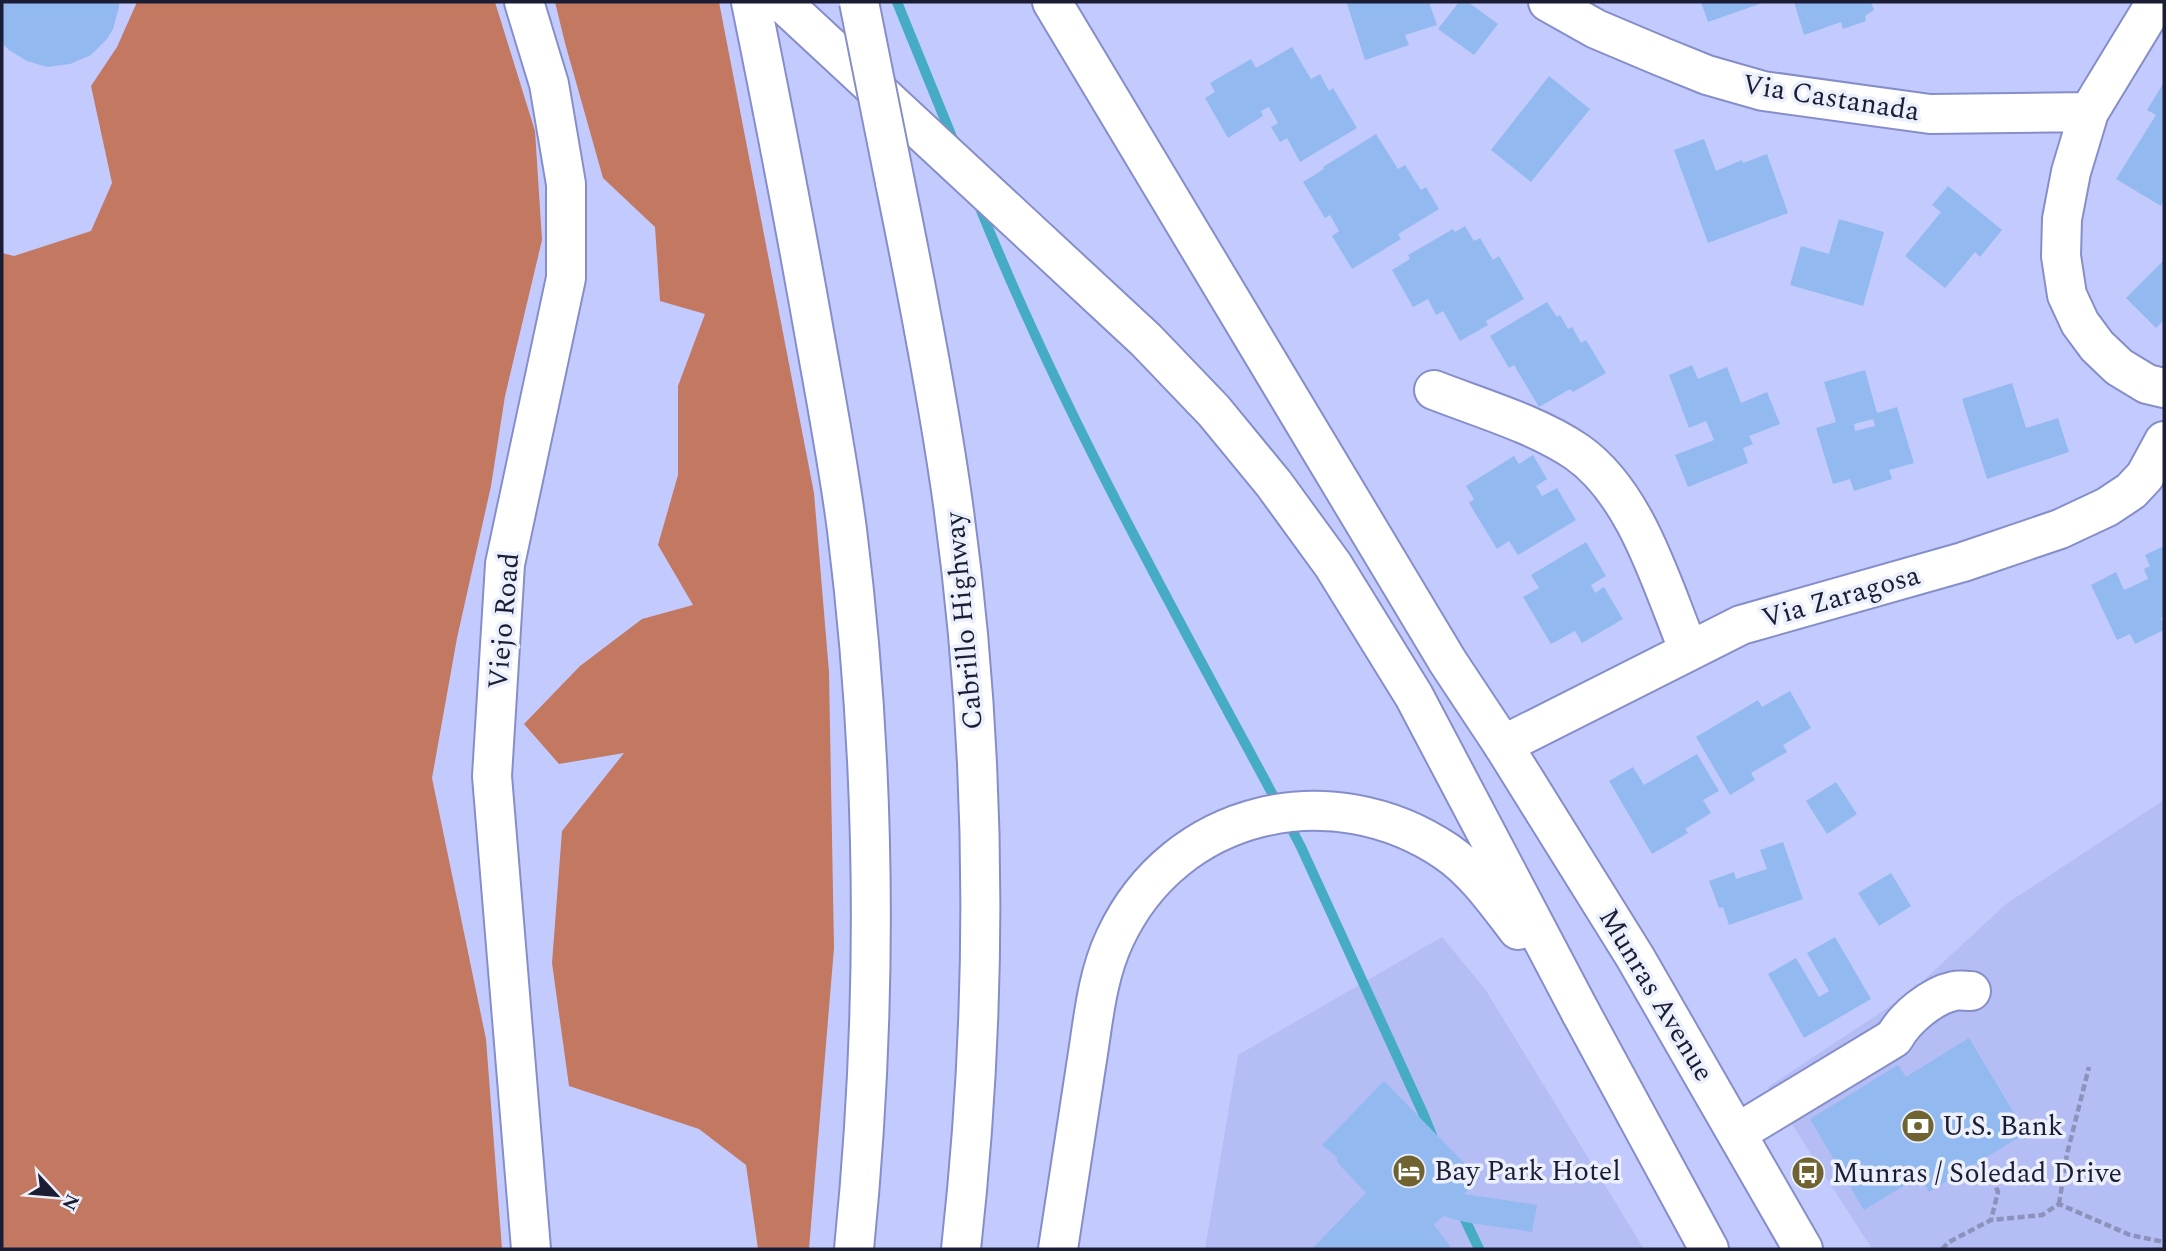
<svg xmlns="http://www.w3.org/2000/svg" width="2166" height="1251" font-family="Spectral,serif">
<style>
.built{fill:#b4bdf4}
.forest{fill:#c27861}
.lines{fill:none;stroke-linecap:round;stroke-linejoin:round}
.stream{stroke:#46abc5;stroke-width:10}
.building{fill:#93b9f1;fill-rule:evenodd}
.minor-casing{stroke:#868eca;stroke-width:42}
.major-casing{stroke:#868eca;stroke-width:42}
.highway-casing{stroke:#868eca;stroke-width:42}
.path{stroke:#8c92bc;stroke-width:4.5;stroke-dasharray:7 3.5;stroke-linecap:butt}
.minor{stroke:#fff;stroke-width:38}
.major{stroke:#fff;stroke-width:38}
.highway{stroke:#fff;stroke-width:38}
.highway-bridge-casing{stroke:#868eca;stroke-width:42;stroke-linecap:butt}
.highway-bridge{stroke:#fff;stroke-width:38}
.labels{text-anchor:middle;dominant-baseline:central;stroke-width:7;stroke-linejoin:round;paint-order:stroke}
.street-label{font-size:28px;fill:#1b1d35;stroke:#eceffc}
.poi-label{font-size:28px;fill:#1b1d35;stroke:#eceffc;text-anchor:start}
</style>
<rect width="100%" height="100%" fill="#c3cbfe"/>
<path class="built" d="M2164,800V1249H1872L1768,1087L1910,993L2006,904Z
M1442,937L1485,989L1644,1249H1205L1238,1055Z"/>
<path class="forest" d="M137,2H495L535,131L542,240L505,396L491,486L457,638L432,778L486,1039L502,1249H2V253L14,256L91,231L112,183L91,86L117,47Z
M555,2H719L814,493L829,672L834,948L809,1249H758L746,1165L699,1129L569,1086L552,963L562,831L624,753L559,764L524,724L580,666L642,619L693,605L658,545L678,475V386L705,314L660,301L655,227L603,178L565,43Z"/>
<g class="lines">
<path class="stream" d="M897,2L954,142
M978,203C1062,412 1173,609 1280,808
M1288,822L1301,847L1422,1111L1433,1138
M1460,1209L1479,1249"/>
</g>
<path class="building" d="M2,2H119V7L113,29L107,39L91,55L70,64L47,67L27,61L9,50L2,43Z
M1353,2H1429L1437,25L1405,35L1409,45L1365,60L1347,4Z
M1459,2H1468L1498,24L1474,55L1438,29Z
M1701,2H1765L1708,22Z
M1794,2H1871L1874,10L1865,16L1866,21L1843,29L1841,22L1804,35Z
M1292,47L1311,79L1320,74L1329,91L1333,88L1357,128L1300,162L1287,138L1280,142L1271,127L1278,123L1269,107L1261,111L1263,116L1228,138L1205,98L1215,92L1210,83L1251,59L1256,68Z
M1549,76L1590,109L1531,182L1491,150Z
M2164,82V200L2161,206L2116,179L2156,115L2147,110Z
M1376,134L1398,169L1405,165L1421,190L1426,187L1439,209L1398,234L1401,239L1352,269L1332,236L1339,231L1330,215L1325,218L1303,182L1324,169L1323,167Z
M1704,139L1716,171L1742,160L1743,163L1767,154L1788,213L1708,243L1674,150Z
M1948,186L2002,230L1980,257L1975,252L1945,288L1905,256L1941,212L1932,205Z
M1839,219L1884,232L1863,306L1790,285L1801,246L1829,254Z
M1465,226L1474,241L1480,238L1493,260L1499,256L1524,299L1486,321L1488,325L1460,341L1443,311L1436,315L1428,299L1413,307L1392,270L1410,259L1408,255L1453,229L1455,232Z
M2163,261L2164,320L2156,328L2126,298Z
M1547,302L1557,317L1560,315L1568,329L1572,327L1581,343L1586,340L1606,373L1573,392L1570,389L1539,407L1514,365L1509,368L1490,336Z
M1692,365L1698,379L1727,367L1741,403L1767,392L1780,424L1749,436L1753,444L1743,448L1748,463L1688,487L1675,455L1714,440L1706,421L1689,428L1669,375Z
M1865,370L1877,413L1897,407L1914,463L1889,470L1892,479L1854,491L1850,479L1833,484L1816,428L1836,422L1824,382ZM1873,419L1875,426L1855,431L1854,424Z
M2012,383L2026,428L2058,418L2069,452L1987,479L1962,399Z
M1533,455L1547,479L1536,486L1542,496L1557,488L1576,520L1518,555L1509,541L1497,549L1469,503L1474,499L1466,486L1514,456L1519,464Z
M1586,542L1606,576L1591,585L1595,593L1604,587L1623,619L1582,643L1575,631L1551,644L1523,597L1539,588L1531,575Z
M2164,546V616L2161,618L2164,624V630L2135,644L2130,634L2117,640L2091,585L2116,572L2124,590L2148,579L2144,569L2150,566L2145,555Z
M1790,691L1811,728L1783,745L1787,752L1751,773L1755,780L1730,795L1696,737L1758,700L1762,707Z
M1697,754L1719,791L1703,800L1711,813L1685,829L1688,833L1652,854L1609,781L1633,767L1644,785Z
M1836,782L1857,814L1827,834L1806,801Z
M1783,842L1803,899L1729,925L1723,907L1719,908L1709,881L1734,872L1736,879L1767,869L1760,850Z
M1891,873L1911,906L1879,926L1858,893Z
M1835,937L1871,999L1804,1038L1768,974L1796,958L1819,997L1829,991L1807,953Z
M1969,1038L2026,1133L1929,1192L1920,1176L1864,1210L1810,1119L1898,1065L1906,1077Z
M1384,1081L1480,1179L1464,1194L1537,1205L1532,1232L1465,1222L1443,1216L1434,1225L1450,1246L1447,1249H1312L1366,1193L1337,1162L1338,1158L1322,1145Z"/>
<g class="lines">
<defs>
<path id="minor" d="M524,2L549,84L566,184V278L505,564L492,776L531,1249
M1548,2L1596,29L1660,56L1707,75L1763,91L1930,114L2089,112
M2156,2L2089,112L2071,172L2062,219L2061,256L2067,295L2080,323L2097,346L2119,367L2147,384L2164,388
M1434,390C1480,408 1536,424 1577,452C1637,494 1662,586 1689,651
M1503,745L1741,625L1963,562L2060,529L2107,507L2131,491L2145,476L2164,441
M1737,1133L1894,1038C1905,1018 1931,996 1954,991C1959,990 1966,991 1971,991"/>
<path id="major" d="M1503,745L1635,957L1803,1249
M1581,1013L1709,1249"/>
<path id="highway" d="M751,2C774,115 796,229 816,343C827,405 839,468 847,530C877,770 878,1010 854,1249
M782,2L1146,340L1214,411L1274,484L1333,565L1414,696L1581,1013
M1052,2L1448,662L1503,745
M895,182C916,285 936,387 951,490C987,741 989,998 961,1249
M1058,1249C1067,1188 1077,1127 1086,1066C1093,1024 1096,978 1115,938C1175,809 1332,774 1447,852C1476,872 1497,903 1518,930"/>
</defs>
<use href="#minor" class="minor-casing"/>
<use href="#major" class="major-casing"/>
<use href="#highway" class="highway-casing"/>
<path class="path" d="M1983,1159L1998,1192L1991,1220
M2059,1204L2067,1154L2089,1067
M1942,1249L1949,1242L1991,1220L2042,1215L2059,1204L2130,1235L2164,1242"/>
<use href="#minor" class="minor"/>
<use href="#major" class="major"/>
<use href="#highway" class="highway"/>
<defs>
<path id="highway-bridge" d="M859,2L895,182"/>
</defs>
<use href="#highway-bridge" class="highway-bridge-casing"/>
<use href="#highway-bridge" class="highway-bridge"/>
</g>
<defs>
<symbol id="bank-disc" viewBox="-11 -11 22 22"><circle r="9.5" fill="#6f6431" stroke="#eceffc"/><path d="M-6-4H6V4H-6ZM0-2.3a2.3 2.3 0 1 0 0 4.6a2.3 2.3 0 1 0 0-4.6Z" fill="#fff"/></symbol>
<symbol id="hotel-disc" viewBox="-11 -11 22 22"><circle r="9.5" fill="#6f6431" stroke="#eceffc"/><path d="M-6-4.5h1.5V1H6V5H4.5V3h-9V5H-6ZM-4 0a1.8 1.8 0 1 1 3.6 0ZM.5 0V-2.5h3Q6-2.5 6 0Z" fill="#fff"/></symbol>
<symbol id="bus-disc" viewBox="-11 -11 22 22"><circle r="9.5" fill="#6f6431" stroke="#eceffc"/><path d="M-5-6H5V4H4V6H2V4H-2V6H-4V4H-5ZM-3.5-4V0h7V-4ZM-3.5 1.2v1.5H-2V1.2ZM2 1.2v1.5H3.5V1.2Z" fill="#fff"/></symbol>
</defs>
<g fill-rule="evenodd">
<use href="#bank-disc" x="1899" y="1107" width="38" height="38"/>
<use href="#hotel-disc" x="1390" y="1152" width="38" height="38"/>
<use href="#bus-disc" x="1789" y="1154" width="38" height="38"/>
</g>
<g class="labels">
<g class="street-label">
<text transform="translate(1831 98) rotate(9)">Via Castanada</text>
<text transform="translate(1841 597) rotate(-16)">Via Zaragosa</text>
<text transform="translate(504 621) rotate(-85)">Viejo Road</text>
<text transform="translate(964 621) rotate(-95)">Cabrillo Highway</text>
<text transform="translate(1656 995) rotate(59)">Munras Avenue</text>
</g>
<g class="poi-label">
<text x="1942" y="1126">U.S. Bank</text>
<text x="1434" y="1171">Bay Park Hotel</text>
<text x="1832" y="1173">Munras / Soledad Drive</text>
</g>
</g>
<rect width="2166" height="1251" fill="none" stroke="#1b1d35" stroke-width="7"/>
<g transform="translate(56 1195) rotate(116)" stroke="#eceffc" stroke-width="5" paint-order="stroke">
<path d="M0-5L12 26L0 18L-12 26Z" fill="#1b1d35"/>
<text y="-10" font-size="19" font-weight="bold" text-anchor="middle" fill="#1b1d35">N</text>
</g>
</svg>
